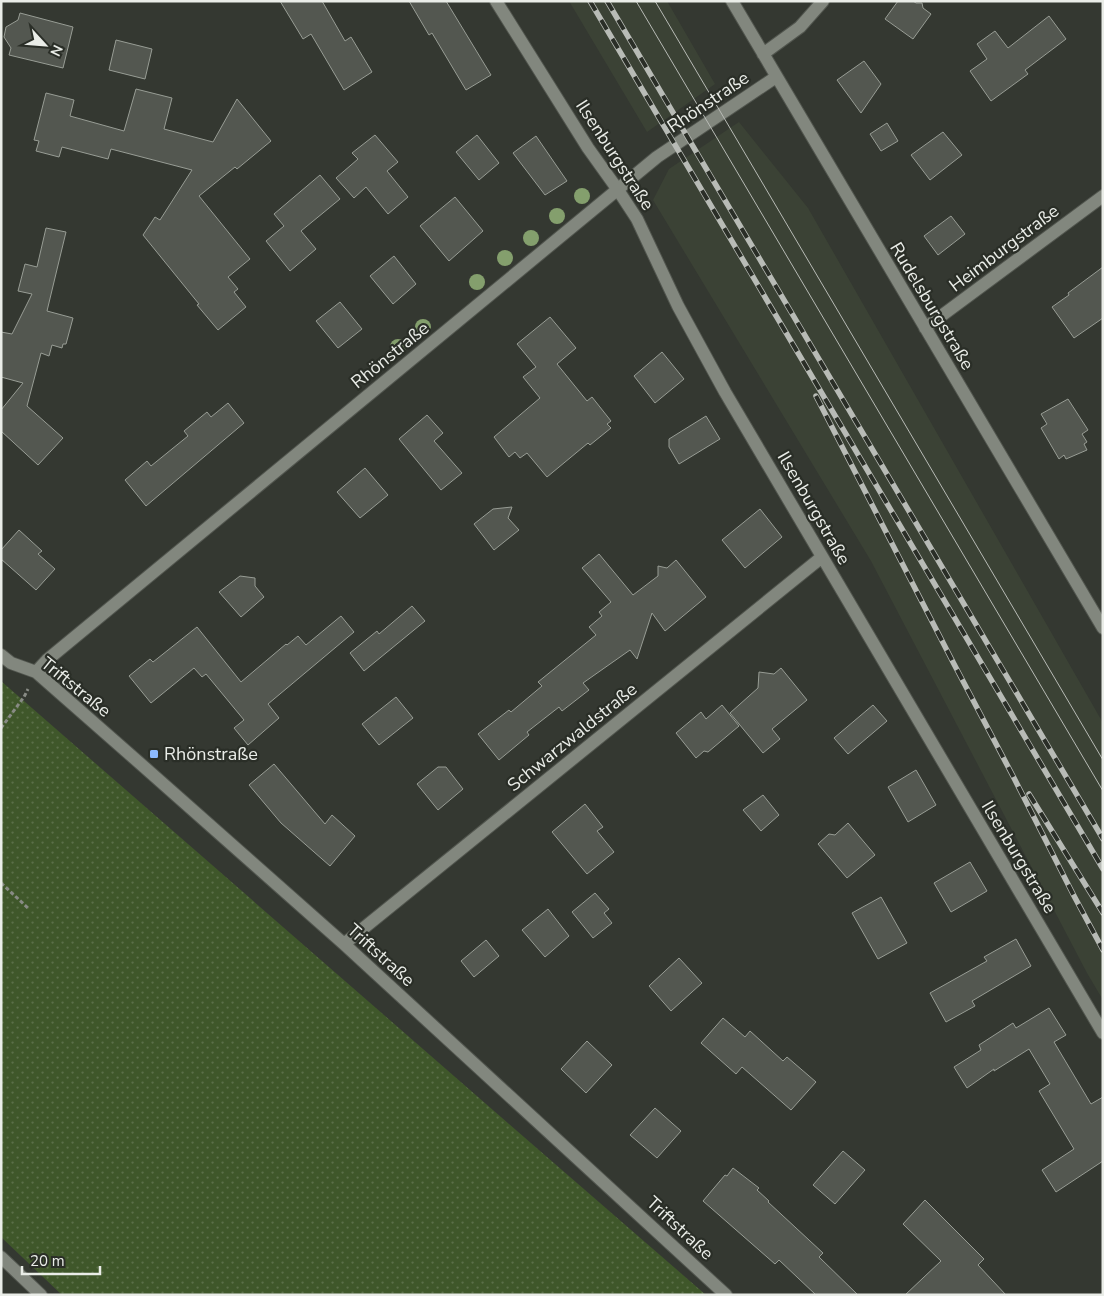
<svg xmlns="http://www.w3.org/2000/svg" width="1104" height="1296" font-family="'Nunito Sans',sans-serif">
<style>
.built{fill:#3b4235}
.grass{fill:url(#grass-dots)}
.building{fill:#535750;stroke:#989d95}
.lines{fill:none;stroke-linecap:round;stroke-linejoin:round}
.minor-casing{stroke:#51554e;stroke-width:14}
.path{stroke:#888b85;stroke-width:3;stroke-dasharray:4 2.5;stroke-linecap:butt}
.minor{stroke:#82877e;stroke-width:12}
.tram{stroke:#b8bbb6;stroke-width:1}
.rail-casing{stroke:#b8bbb6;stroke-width:5.5}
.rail{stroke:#2a2e27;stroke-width:4;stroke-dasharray:11;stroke-linecap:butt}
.tree{fill:#849f6d}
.poi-dot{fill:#8cb9fc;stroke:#2a2e27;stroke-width:2}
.labels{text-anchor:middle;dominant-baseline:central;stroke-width:4.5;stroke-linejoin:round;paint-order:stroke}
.street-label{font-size:18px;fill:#eaede8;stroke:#2a2e27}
.poi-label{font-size:18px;fill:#eaede8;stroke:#2a2e27;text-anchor:start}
</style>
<defs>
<pattern id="grass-dots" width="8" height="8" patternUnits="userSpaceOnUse" patternTransform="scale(1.25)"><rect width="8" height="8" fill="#3f572a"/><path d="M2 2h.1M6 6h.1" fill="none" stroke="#5b6f49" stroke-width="1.8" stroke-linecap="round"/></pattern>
</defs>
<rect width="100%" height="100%" fill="#343831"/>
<path class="built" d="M569,1H667L715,84L647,132Z
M739,122L808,208L1103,723V1000L1087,973L871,561L653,200L669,169Z"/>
<path class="grass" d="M1,681L509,1124L706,1295H62L1,1237Z"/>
<path class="building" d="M280,1H322L345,41L351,37L372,72L344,90L311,34L303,39Z
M409,1H446L491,75L466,90L432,33L429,35Z
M898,1H913L916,3H922L923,8L931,14L913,39L885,19Z
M20,13L73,27L63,68L9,55L11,48L4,37L6,27L18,20Z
M1049,16L1066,39L1025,70L1028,74L991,101L970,71L987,59L977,44L995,31L1008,48Z
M116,40L152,49L145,79L109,70Z
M864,61L881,84L861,113L837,80Z
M136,89L172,98L164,129L213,142L237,99L271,141L237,169L235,167L199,196L250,259L228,277L238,289L234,292L246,307L218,330L197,305L199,304L143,235L155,217L160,220L192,170L111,149L108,159L62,147L59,157L36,151L39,141L34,140L46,93L74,100L70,116L124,131Z
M887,123L898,141L881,151L870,134Z
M943,132L962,155L930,180L911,155Z
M375,135L398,162L387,171L408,197L388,214L366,187L354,198L336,178L358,159L352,153Z
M477,135L499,163L479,180L456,152Z
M536,136L567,181L545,195L513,153Z
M320,175L340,199L301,231L316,249L290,271L266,241L284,226L274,214Z
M455,197L483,231L449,261L420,226Z
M951,216L965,234L938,255L924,236Z
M46,228L66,232L47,311L73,318L66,344H63L62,348L52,345L49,356L41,353L27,406L63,438L38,465L1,431V410L23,383L1,377V332L12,334L32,294L18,291L25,264L37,267Z
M394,256L416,284L393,304L370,276Z
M1103,267V318L1074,338L1052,307L1069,295L1068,293Z
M340,302L362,329L338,348L316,321Z
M550,317L576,348L557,364L587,401L592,397L611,421L607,424L611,428L590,445L588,443L547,477L527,453L520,458L515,452L509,457L494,437L540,398L523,377L536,367L517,344Z
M662,352L684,379L655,403L634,376Z
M1068,399L1088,430L1082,434L1087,442L1084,444L1087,450L1066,459L1064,455L1059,459L1041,428L1047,424L1041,414Z
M228,403L244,423L146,506L125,480L147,461L151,466L188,436L184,431L207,412L211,417Z
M427,415L443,433L434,441L462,473L441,490L399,439Z
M706,416L720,439L679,464L669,447V439Z
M365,468L388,495L360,518L337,492Z
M512,507L508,518L519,530L494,550L474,524L493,509Z
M760,509L782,537L745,568L722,540Z
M19,530L42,551L38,554L55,569L36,590L1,559V550Z
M599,554L633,595L658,576V566L667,568L676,560L706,597L665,631L652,613L637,659L630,650L583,683L589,690L562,711L559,707L527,732L529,735L499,760L478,734L509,710L511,712L542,686L538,682L596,635L589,627L602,616L599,612L611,602L582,568Z
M240,576L255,578V586L264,597L241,617L219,592Z
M412,606L425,621L364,671L350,653L377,631L379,634Z
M341,616L354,632L268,704L279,718L248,745L234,728L244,720L206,674L202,677L194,668L151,703L129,676L150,659L153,662L197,627L241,682L286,644L287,645L298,636L306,645Z
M781,668L807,700L772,729L780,739L763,753L730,713L758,688L759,672L774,674Z
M396,697L413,718L379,745L362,724Z
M722,705L739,726L708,752L704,751L696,758L676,733L701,712L706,719Z
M873,705L887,721L848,754L834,738Z
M274,764L325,824L332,815L355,836L330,866L281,823L249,785Z
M438,767H446L463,789L438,810L417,784Z
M916,770L936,805L908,822L888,787Z
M763,795L779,815L761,831L743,810Z
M585,804L603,827L597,831L614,852L587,874L552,832Z
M848,823L875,855L847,878L818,844L829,834L835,835Z
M970,862L987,891L951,912L934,883Z
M595,893L609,909L604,913L612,923L593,938L572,912Z
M881,897L907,943L878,959L852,913Z
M548,909L569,936L545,957L522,930Z
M1016,939L1031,966L972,1001L975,1006L946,1022L930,993L987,961L984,957Z
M486,940L499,956L474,977L461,961Z
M679,958L702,983L671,1011L649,986Z
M1049,1008L1066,1035L1054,1042L1091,1104L1103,1097V1161L1056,1192L1042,1170L1074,1149L1039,1091L1050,1084L1029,1049L994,1071V1069L967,1088L954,1067L981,1050L979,1045L1013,1023L1016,1028Z
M723,1018L745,1037L750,1031L783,1061L787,1057L816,1082L791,1110L742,1067L736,1074L701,1043Z
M587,1041L612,1065L586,1093L561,1069Z
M655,1108L681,1131L657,1158L630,1135Z
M843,1151L865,1170L835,1204L813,1185Z
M733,1168L759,1188L757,1190L769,1201L768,1202L823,1253L819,1257L858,1295H816L779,1260L775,1264L703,1201L725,1175L727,1176Z
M925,1200L984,1259L978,1265L1006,1295H905L941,1261L903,1224Z"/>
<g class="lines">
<defs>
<path id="minor" d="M496,1L588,148L618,190L637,219L678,306L725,392L1103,1033
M732,1L1103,628
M763,54L800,27L823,1
M925,328L1103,196
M1,655L11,663L36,672L143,766L344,944L726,1295
M36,672L47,660L657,157L776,77
M344,944L822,557
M1,1257L41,1295"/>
</defs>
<use href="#minor" class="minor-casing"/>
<path class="path" d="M1,728L24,697L28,689
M1,883L29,909"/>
<use href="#minor" class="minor"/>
<path class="tram" d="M636,1L1103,791
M655,1L1103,760"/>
<defs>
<path id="rail" d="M590,1L1103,869
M607,1L1103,839
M816,396L954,664L1014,778L1073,894L1103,950
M1029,794L1103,913"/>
</defs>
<use href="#rail" class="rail-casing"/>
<use href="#rail" class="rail"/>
</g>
<g class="tree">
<circle cx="582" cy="196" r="8"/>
<circle cx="557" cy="216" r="8"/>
<circle cx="531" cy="238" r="8"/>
<circle cx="505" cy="258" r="8"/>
<circle cx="477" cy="282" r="8"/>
<circle cx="423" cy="327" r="8"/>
<circle cx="398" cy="347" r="8"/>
</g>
<rect class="poi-dot" x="149" y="749" width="10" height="10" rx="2.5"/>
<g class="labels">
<g class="street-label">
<text transform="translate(708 102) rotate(-34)">Rhönstraße</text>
<text transform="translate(615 155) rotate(57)">Ilsenburgstraße</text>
<text transform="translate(1004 248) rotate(-37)">Heimburgstraße</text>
<text transform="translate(932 306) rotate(59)">Rudelsburgstraße</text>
<text transform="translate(390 355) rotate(-39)">Rhönstraße</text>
<text transform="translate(814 508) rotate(60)">Ilsenburgstraße</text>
<text transform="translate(76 687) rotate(39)">Triftstraße</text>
<text transform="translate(572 737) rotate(-39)">Schwarzwaldstraße</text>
<text transform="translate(1019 857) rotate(59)">Ilsenburgstraße</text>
<text transform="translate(381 955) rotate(42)">Triftstraße</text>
<text transform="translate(680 1228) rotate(43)">Triftstraße</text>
</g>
<g class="poi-label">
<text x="164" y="754">Rhönstraße</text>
</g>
</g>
<rect width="1104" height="1296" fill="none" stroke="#eaede8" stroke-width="5"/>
<g transform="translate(45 45) rotate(116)" stroke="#2a2e27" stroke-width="4" paint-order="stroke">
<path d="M0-4L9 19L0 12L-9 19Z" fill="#eaede8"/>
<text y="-8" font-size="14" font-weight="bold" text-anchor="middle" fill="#eaede8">N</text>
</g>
<path d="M22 1266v8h78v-8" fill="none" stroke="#eaede8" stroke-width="2.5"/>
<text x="30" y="1266" font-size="15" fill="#eaede8" stroke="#2a2e27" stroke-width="4" paint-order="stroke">20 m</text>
</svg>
